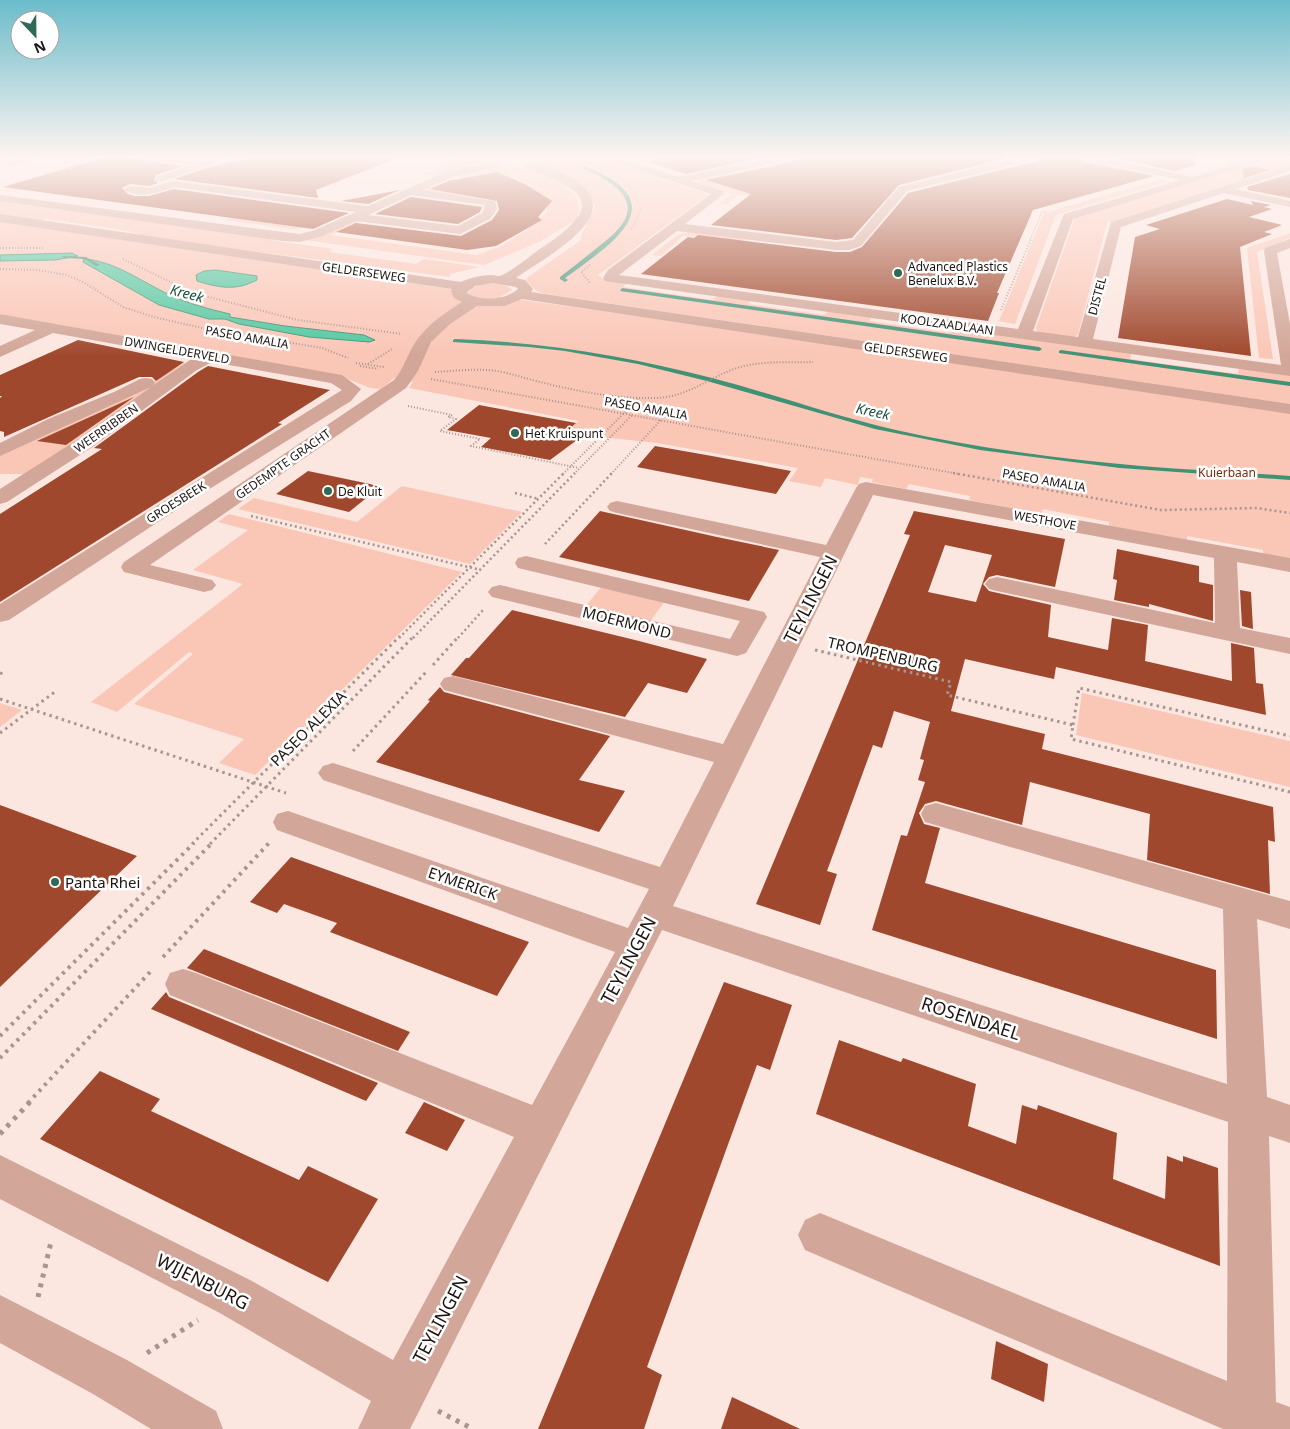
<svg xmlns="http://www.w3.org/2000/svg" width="1290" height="1429" font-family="'Noto Sans',sans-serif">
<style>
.green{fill:#fac6b6}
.water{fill:#50c89f;stroke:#419275}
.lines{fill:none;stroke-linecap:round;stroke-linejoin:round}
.stream{fill:#419275;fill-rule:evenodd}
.building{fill:#a0482d;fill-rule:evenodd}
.path-far5{stroke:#a69590;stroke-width:1;stroke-dasharray:1 1;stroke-linecap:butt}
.path-far4{stroke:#a69590;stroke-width:2;stroke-dasharray:1 2;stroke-linecap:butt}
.path-far3{stroke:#a69590;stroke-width:2.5;stroke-dasharray:2 3;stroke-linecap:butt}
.path-far2{stroke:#a69590;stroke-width:3;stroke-dasharray:2.5 4;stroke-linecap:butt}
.path-far1{stroke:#a69590;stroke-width:4;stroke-dasharray:3 5;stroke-linecap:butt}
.path{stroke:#a69590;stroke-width:5;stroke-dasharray:4 6;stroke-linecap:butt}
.minor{fill:#d2a698;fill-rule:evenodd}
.poi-dot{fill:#2e6a54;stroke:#fff;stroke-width:2}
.labels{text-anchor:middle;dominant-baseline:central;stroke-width:5;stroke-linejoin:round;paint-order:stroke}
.far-poi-label{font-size:12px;fill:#1e1512;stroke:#fff;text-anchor:start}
.far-street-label{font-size:12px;fill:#1e1512;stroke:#fff}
.far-park-label{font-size:12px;fill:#7d290b;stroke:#fff}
.far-water-label{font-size:14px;font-style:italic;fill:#205240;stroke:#fff}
.street-label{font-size:15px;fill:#1e1512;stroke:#fff}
.poi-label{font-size:15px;fill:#1e1512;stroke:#fff;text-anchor:start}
.near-street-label{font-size:18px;fill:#1e1512;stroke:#fff}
</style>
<rect width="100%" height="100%" fill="#fce6e0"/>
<path class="green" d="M451,157H486L484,163L462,167L437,175H422L456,160Z
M550,157H595L702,192L708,195L598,275L603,279L627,283L623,287L713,300L718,295L751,300L748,304L824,315L829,311L872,316L869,321L950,333L954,328L1131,353L1130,359L1238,374L1239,368L1290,375V404L546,294L537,291L526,281L528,277L581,240L582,233L595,208C588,181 563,178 542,166L547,158Z
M1275,157H1290V165L1107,223L1078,334L1073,338L1037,332L1036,328L1075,218Z
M496,167C505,168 515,167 524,169C547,173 590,190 576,220L539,242L484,265L304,240L355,221L363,220L331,235L477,255L502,246L538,222L547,212V202L542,197L495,201L465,193L460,196L423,191L428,187H434L505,196L522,188L535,187L499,171L462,177L455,175Z
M724,173L733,176L710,182L757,196L738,195L728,204H720L731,194L699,183L695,179Z
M1162,179L1170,181L1056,215L1015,324L999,321L1044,213Z
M0,200L273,238L270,240L333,249L329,252L416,264L424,259L479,267L450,274V277L146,237L133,232L49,219L40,220L0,215Z
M231,218L305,228L292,229L226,220Z
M0,220L470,292L471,289C482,282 503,280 512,290L500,297L682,322L1290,413V560L1263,555V550L1187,536V541L1109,526V522L1043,509L1041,514L969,500L970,496L909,484L906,489L872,482L873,479L860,477L858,485L825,478L821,487L789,481L798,468L657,443L563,433L579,421L409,388L413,382L394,378L381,389L370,388L340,376L0,314Z
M690,231L746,238L741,243L702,237L683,236L661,256L652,255L676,236Z
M1290,233V238L1257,252L1273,359L1259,358L1247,248Z
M181,363H185L32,474H0V455L149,385Z
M402,486L522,512L470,564L238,509L254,498L357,522Z
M229,514L462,572L255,775L219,763L244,739L134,704L193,654L189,652L117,712L91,702L243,584L193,570L248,530L218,522Z
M603,585L665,601L649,623L585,607Z
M1082,693L1290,741V787L1076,735Z
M0,703L22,710L0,727Z"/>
<path class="water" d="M72,253L78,256L55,260L0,261V255Z
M84,259C115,261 142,282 170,295C189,304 209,309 230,314V317L285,326L364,335L375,340L369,342L309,337L239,324L225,319H209L159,305L83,262Z
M216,270L257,276V280C236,291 220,288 197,281L196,275L204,271Z"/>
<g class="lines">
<path class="stream" d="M584,166C678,202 613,243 565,278L568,280L565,282L560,279V277C575,266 589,254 603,243C649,208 624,187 583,168Z
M62,256L86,257L100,265L96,266L85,259L64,258Z
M622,288L1039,347L1042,349L1039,351L620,291Z
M455,339C542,342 627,356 712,378C774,394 834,416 896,430C977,448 1059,459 1141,466C1191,470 1240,472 1290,476V480L1120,468L980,450L875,429L707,381L638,364L565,351L529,347L453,342V340Z
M1061,350L1290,382V386L1059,353V351Z"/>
</g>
<path class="building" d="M105,157H126L183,166L156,175L154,180L158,183L149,186L130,184L122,188L128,194L135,196H149L174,189L349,213L313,229L3,187Z
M255,157H395V159L316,190L318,198L174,179L209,167Z
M653,157H765L686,174L652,163Z
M798,157H1011L899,185L852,238L836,240L711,225L751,194L706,180L791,162Z
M1040,157H1080L1087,162L1154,176L1033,210L997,293H999L988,321L641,274L688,237L694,238L698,235L836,252H850L862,247L908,193L1037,161Z
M1112,157H1193L1194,165L1174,171Z
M1252,166L1269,170L1244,178L1242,169Z
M497,172L525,184L552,201L538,217L542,220L496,246L467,250L336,232L356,223L461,236L492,220L499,210L497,201L430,189L448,181Z
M1290,174V198L1248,190L1247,187Z
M400,190L368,204L341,201Z
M411,197L482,207L480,212L458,224L375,214Z
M1227,199L1253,205L1251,201L1271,205L1264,207L1272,209L1249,217L1282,225L1264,232L1272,234L1240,247L1251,356L1118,338L1135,237L1160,229L1146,225Z
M78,340L184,362L156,381L152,377H139L4,437V432L0,431V398L2,396H0V375Z
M208,366L330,390L278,423L282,424L0,602V514L102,449L94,448L198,372Z
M134,397L66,445L37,441Z
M479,405L576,423L560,437L577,440L550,460L481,447L491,438L447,430Z
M655,446L712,456L791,471L776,494L637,467Z
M308,471L370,484L380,487L349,512L276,494Z
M600,511L717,537L779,550L749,601L559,557Z
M914,511L1065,539L1055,587L997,575L989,577L983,584L989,591L1051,605L1048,637L1108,650L1112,618L1148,625L1145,661L1232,681L1231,643L1254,648L1256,683L1263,684L1266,715L1056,667L1054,679L965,659L951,711L1045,734L1042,749L1273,807L1275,842L1268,840L1270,894L1147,860L1150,814L1030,782L1022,825L936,801L925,804L919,813L924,824L940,828L925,883L1216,970L1217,1039L872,930L901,835L907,836L925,782L918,780L924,760L920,759L930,722L894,711L882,748L873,745L827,871L837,874L820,925L756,904L910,535L904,534ZM945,545L992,555L976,602L928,592Z
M1117,549L1199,566V582L1213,585V621L1149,604V607L1114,600L1117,580L1113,579Z
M1240,590L1251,592L1253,629L1242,626Z
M512,610L639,641L707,659L687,693L648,683L625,717L451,675L466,658H469Z
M440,687L444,692L610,736L579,780L625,791L599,832L376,762L430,701L428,700Z
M0,805L137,856L0,987Z
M291,857L476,923L529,942L497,996L330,932L337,923L284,904L277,913L250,902Z
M204,949L289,983L410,1032L398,1051L187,968Z
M724,982L792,1005L770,1070L757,1065L647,1367L662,1375L644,1429H538Z
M166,992L169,997L378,1083L366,1101L151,1009Z
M839,1040L901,1062L903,1058L976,1084L968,1126L1016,1144L1022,1105L1037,1110L1038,1105L1117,1133L1113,1179L1165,1199L1167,1156L1183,1162V1156L1218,1168L1220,1266L816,1114Z
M100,1071L160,1099L151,1111L299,1180L308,1166L378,1199L328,1282L40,1139Z
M424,1102L465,1120L447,1151L405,1133Z
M996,1341L1048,1364L1044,1402L991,1379Z
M732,1397L800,1429H721Z"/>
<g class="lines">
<path class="path-far5" d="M628,185L634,192L641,209L631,230
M1030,240L1042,212L1047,211"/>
<path class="path-far4" d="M0,248H44
M123,259L193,293L298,320L402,334
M590,265L581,272L590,283
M0,269L38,270L67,275L83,282L123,307L154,317L202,328L322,348L348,358
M1001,310L1031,239
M356,363L384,367
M368,364L392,349
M360,366L378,369
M435,372C452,371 471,369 488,370C506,371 526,379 544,383C581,392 618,399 656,398C687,397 707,379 734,369C759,360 787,363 813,362
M431,379L959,474
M408,406L452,415L448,417L456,419L440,431L480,439L471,446L579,468
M563,474L638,399
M574,474L632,415
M611,474L661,420"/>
<path class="path-far3" d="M953,473L1161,510L1257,508L1290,513
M515,493L539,499
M251,516L481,570
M545,544L612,473
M399,638L564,473
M413,638L575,473
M458,638L484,609"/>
<path class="path-far2" d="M815,650L951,682L947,695L1073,725L1071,739L1290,792
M433,665L459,636
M0,673L4,674
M0,699L286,793
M1073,725L1079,688L1290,736
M0,733L56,691
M353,751L427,671
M192,844L400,636
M210,844L414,636"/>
<path class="path-far1" d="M163,957L269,843
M0,1036L194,843
M0,1058L212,843
M28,1103L151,971"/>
<path class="path" d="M0,1134L30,1102
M38,1297L51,1242
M147,1353L198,1320
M438,1411L473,1429"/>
<path class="minor" d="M22,157H39L10,167L5,164Z
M142,157H174L202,162L216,157H231L161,182L157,181L156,179L157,177L191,165L147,160Z
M599,157H615L679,177L775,157H796L791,160L691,181L723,191L725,193L685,224L836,242L853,240L899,187L1020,157H1038L1037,159L907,191L861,246L849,250H836L677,231L619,275L1018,329L1064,214L1181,180L1087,160L1082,157H1102L1193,177L1259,157H1275L1073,219L1033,331L1078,337L1111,222L1290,165V171L1236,189L1290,201V207L1224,193L1121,227L1093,339L1281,365L1264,251L1265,248L1290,239V248L1277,253L1290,324V376L605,281L603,278L608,270L711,194Z
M494,162L498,163L499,165L498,167L455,176L423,190L495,201L497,209L490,219L460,234L356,221L320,237L299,242L283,241L0,201V195L299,234L312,231L356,212L174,187C160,192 137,200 124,189L130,186L149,188L173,181L368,206L448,171ZM411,195L485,205L482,213L458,226L368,215Z
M530,163C550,168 575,175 588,192C613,224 537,262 516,278L525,280L533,289L531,292L1290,404V414L522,299L504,306H477L450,324L431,342L418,371L406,388L150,565L212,580L216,585L212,590L204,592L124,572L121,567L124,562L394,380C403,370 406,358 413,346C425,326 443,314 462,302L454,298L451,291L452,289L0,222V214L461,282C470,278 481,275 491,275C495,275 499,277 502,275C512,271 530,256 540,249C604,207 591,191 526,168L525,166ZM493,283L516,287L518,289C504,301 481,301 466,293L475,286Z
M0,314L336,374L342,375L361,389L351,401L187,503L9,620L0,622V604L342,390L331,383L212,362L197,370L94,446L7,502L0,504V489L80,438L151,387L0,456V443L48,419L114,392L140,379L146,378L152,379L155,383L152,386L193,358L53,333L0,357V346L35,330L0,324Z
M866,482L1290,558V572L1237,562L1240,628L1290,638V654L997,591L989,589L985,584L989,579L997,577L1215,623L1214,558L873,495L673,906L1227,1084L1223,909L925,822L921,814L925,806L936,803L1290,901V929L1257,919L1267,1097L1290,1105V1143L1269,1136L1276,1402L1290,1407V1429H1223L805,1250L798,1235L805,1220L820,1213L1227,1381L1228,1122L662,930L410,1429H358L371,1401L218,1312L0,1199V1155L250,1280L393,1360L514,1137L170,995L165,984L170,973L183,969L196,973L532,1105L615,952L277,830L273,822L277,814L288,811L628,928L649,889L323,780L318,773L323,766L333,763L660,867L714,762L444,690L440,684L444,678L453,676L723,744L820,557L617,513L610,511L607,507L610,503L617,501L826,545L856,488L859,484Z
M526,556L764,612L767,617L746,653L737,656L492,597L488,592L492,587L500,585L730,639L740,621L518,568L515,563L518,558Z
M0,1295L127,1360L216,1411L223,1429H151L93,1394L0,1343Z"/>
</g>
<linearGradient id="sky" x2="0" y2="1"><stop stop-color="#6bbccb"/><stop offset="0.44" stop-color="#fef4f1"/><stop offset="1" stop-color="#fef4f1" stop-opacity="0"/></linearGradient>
<rect width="1290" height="357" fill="url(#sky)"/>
<g class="poi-dot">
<circle cx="898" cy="273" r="5"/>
<circle cx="515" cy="433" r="5"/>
<circle cx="328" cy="491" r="5"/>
<circle cx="55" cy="882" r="5"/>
</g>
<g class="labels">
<g class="far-poi-label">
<text x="908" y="266">Advanced Plastics<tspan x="908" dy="14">Benelux B.V.</tspan></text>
<text x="525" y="433">Het Kruispunt</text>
<text x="338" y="491">De Kluit</text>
</g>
<g class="far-street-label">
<text transform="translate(364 272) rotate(8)">GELDERSEWEG</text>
<text transform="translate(1097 296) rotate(-75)">DISTEL</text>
<text transform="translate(947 324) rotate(8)">KOOLZAADLAAN</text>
<text transform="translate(247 337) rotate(10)">PASEO AMALIA</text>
<text transform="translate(177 350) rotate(10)">DWINGELDERVELD</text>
<text transform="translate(906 352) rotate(8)">GELDERSEWEG</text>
<text transform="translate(646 408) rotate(10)">PASEO AMALIA</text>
<text transform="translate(106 428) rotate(-35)">WEERRIBBEN</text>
<text transform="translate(283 464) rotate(-35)">GEDEMPTE GRACHT</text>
<text transform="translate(1044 480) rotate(10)">PASEO AMALIA</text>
<text transform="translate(176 502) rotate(-32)">GROESBEEK</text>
<text transform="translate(1045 520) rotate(10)">WESTHOVE</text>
</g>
<g class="far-park-label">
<text x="1227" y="472">Kuierbaan</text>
</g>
<g class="far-water-label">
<text transform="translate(187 293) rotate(15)">Kreek</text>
<text transform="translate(873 411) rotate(12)">Kreek</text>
</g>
<g class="street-label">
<text transform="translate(627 622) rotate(14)">MOERMOND</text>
<text transform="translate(883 654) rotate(13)">TROMPENBURG</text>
<text transform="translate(308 728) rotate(-45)">PASEO ALEXIA</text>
<text transform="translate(463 883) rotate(19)">EYMERICK</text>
</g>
<g class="poi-label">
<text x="65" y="882">Panta Rhei</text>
</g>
<g class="near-street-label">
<text transform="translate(810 599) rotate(-63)">TEYLINGEN</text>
<text transform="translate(628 960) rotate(-62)">TEYLINGEN</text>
<text transform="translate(971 1018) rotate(18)">ROSENDAEL</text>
<text transform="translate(203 1281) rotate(27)">WIJENBURG</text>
<text transform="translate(440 1319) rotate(-62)">TEYLINGEN</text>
</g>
</g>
<g transform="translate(35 35) rotate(158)"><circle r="24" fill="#ffffff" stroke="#a5a1a0"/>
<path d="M0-4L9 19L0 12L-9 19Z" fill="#2e6a54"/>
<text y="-8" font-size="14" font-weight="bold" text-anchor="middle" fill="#1e1512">N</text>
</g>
</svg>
